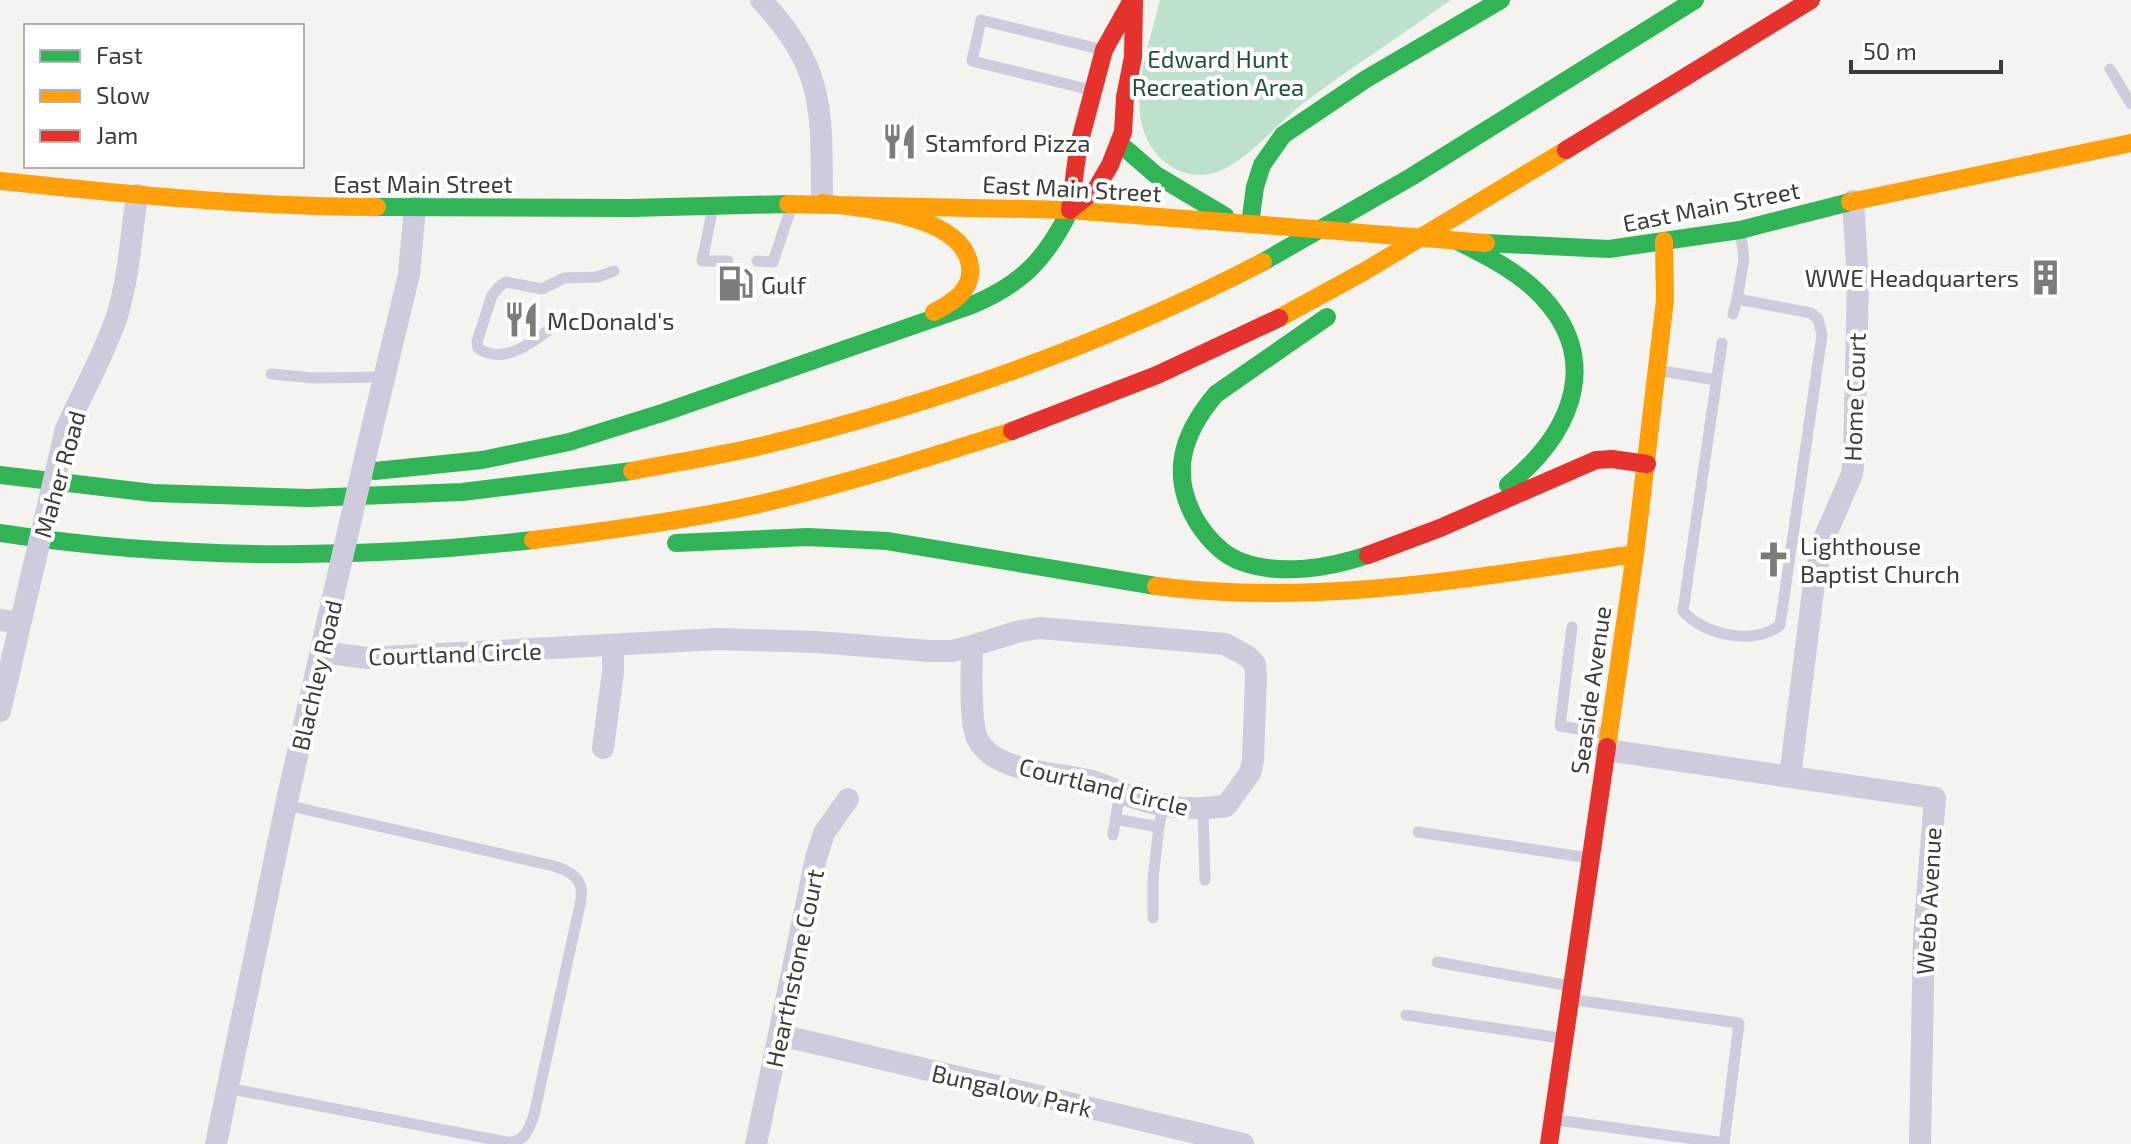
<svg xmlns="http://www.w3.org/2000/svg" width="2131" height="1144" font-family="'Exo 2',sans-serif">
<style>
.green{fill:#bde1cd}
.lines{fill:none;stroke-linecap:round;stroke-linejoin:round}
.lane{stroke:#cdcbdc;stroke-width:11}
.street{stroke:#cdcbdc;stroke-width:22}
.fast{stroke:#30b455;stroke-width:18}
.slow{stroke:#ff9f0a;stroke-width:18}
.jam{stroke:#e5322d;stroke-width:18}
.street-bridge{stroke:#cdcbdc;stroke-width:22}
.slow-bridge{stroke:#ff9f0a;stroke-width:18}
.labels{text-anchor:middle;dominant-baseline:central;stroke-width:8;stroke-linejoin:round;paint-order:stroke}
.park-label{font-size:24px;fill:#224f3a;stroke:#fff}
.poi-label{font-size:24px;fill:#3e3c39;stroke:#fff;text-anchor:start}
.street-label{font-size:24px;fill:#3e3c39;stroke:#fff}
</style>
<rect width="100%" height="100%" fill="#f5f3ef"/>
<path class="green" d="M1160,0H1451C1404,33 1357,64 1310,98C1282,118 1251,158 1220,171C1203,178 1184,176 1169,165C1116,127 1148,51 1160,0Z"/>
<g class="lines">
<path class="lane" d="M2110,69L2131,104
M1087,89L972,61L981,20L1099,49
M712,212L702,261H728
M757,261L773,262L791,208
M1737,299L1744,259L1741,236
M579,322L561,321C539,337 506,368 478,348L477,342L492,295L501,285L506,282L542,289L564,278L597,277L614,271
M1722,343L1683,611C1703,635 1755,646 1780,625L1822,335L1818,319L1811,313L1737,299L1733,314
M1662,371L1716,380
M271,374L314,378L384,377
M1572,627L1560,726L1608,734
M1203,809L1205,880
M1115,819L1159,827L1163,805
M1418,832L1589,858
M1113,835L1120,792
M1153,918V878L1159,827
M1437,962L1570,986
M1406,1015L1560,1038
M227,1088L506,1142C523,1144 529,1130 534,1115L581,900C584,879 572,872 554,866L286,805
M1557,1120L1724,1143L1739,1023L1575,1000"/>
<path class="street" d="M761,0C827,70 821,113 822,203
M66,429C83,391 104,355 117,316C129,277 131,235 137,195
M369,441L409,274L415,207
M0,620L20,623
M1040,628L1225,644L1247,656L1255,664L1256,677L1253,760L1250,773L1226,806C1193,811 1161,808 1129,796C1118,791 1106,785 1095,782C1062,771 994,775 977,738C969,719 972,668 972,646L1016,632Z
M321,652L367,658L718,639L817,642L929,651H952L972,646
M0,711L33,569
M603,748L613,672V646
M1606,750L1935,798L1924,936L1920,1144
M1790,777L1814,583L1823,541L1852,474L1854,456L1858,282L1853,201
M780,1035L1243,1144
M216,1144L286,805L336,584
M756,1144L816,858L824,833L848,799"/>
<path class="fast" d="M1119,143L1156,175L1225,216
M377,207L630,208L788,204
M1250,224L1255,187L1262,165L1283,135L1366,79L1501,0
M1457,241C1483,254 1509,267 1531,286C1606,353 1575,430 1508,485
M1486,243L1609,249L1740,230L1850,202
M1263,262L1411,177L1695,0
M1327,317L1216,394C1182,434 1169,475 1197,522C1208,539 1222,555 1242,562C1281,576 1329,568 1368,555
M375,471L482,460L569,442L665,412L972,305C1022,284 1046,259 1070,210
M0,475L153,493L308,498L462,492L632,471
M0,533C172,560 361,560 533,540
M676,543L808,537L887,541L1156,586"/>
<path class="slow" d="M0,181C125,194 251,207 377,207
M1850,202L2131,143
M822,203C864,209 964,214 970,267C973,290 952,303 934,312
M788,204L1070,210L1263,225
M1279,318L1365,271L1566,150
M632,471C678,462 724,455 769,444C940,402 1107,343 1263,262
M533,540C607,531 682,521 755,505C842,485 927,458 1012,431
M1635,554L1665,300L1664,241
M1156,586C1316,607 1477,577 1635,554
M1607,747L1635,554"/>
<path class="jam" d="M1566,150L1811,0
M1070,210L1096,189L1110,165L1123,132L1125,97L1133,57L1134,0
M1070,210L1078,148L1104,50L1132,0
M1012,431L1157,375L1279,318
M1368,555L1440,528L1596,460L1612,459L1647,464
M1549,1144L1607,747"/>
<path class="street-bridge" d="M33,569L66,429
M336,584L369,441"/>
<path class="slow-bridge" d="M1263,225L1486,243"/>
</g>
<defs>
<symbol id="restaurant-bare" viewBox="-9 -9 18 18"><path d="M-5-6h1v4h1v-4h1v4h1v-4h1v5L-1.5 .5V6h-2V.5L-5-1ZM5-6V6H3V1.5H1.5Q1.5-4 5-6Z" fill="#7e7c79" stroke="#fff" stroke-width="2.5" paint-order="stroke"/></symbol>
<symbol id="building-bare" viewBox="-9 -9 18 18"><path d="M-4-6H4V6H1V3H-1V6H-4ZM-2.5-4.3h1.7v1.8h-1.7ZM.8-4.3h1.7v1.8H.8ZM-2.5-1h1.7V.8h-1.7ZM.8-1h1.7V.8H.8Z" fill="#7e7c79" stroke="#fff" stroke-width="2.5" paint-order="stroke"/></symbol>
<symbol id="fuel-bare" viewBox="-9 -9 18 18"><path d="M-5.5-6h7V0h2V4h1.3V-2.5L3-4.5l.8-.8L6-3V5H2.5V1h-1V6h-7ZM-4.2-4.7v3.2H.2V-4.7Z" fill="#7e7c79" stroke="#fff" stroke-width="2.5" paint-order="stroke"/></symbol>
<symbol id="church-bare" viewBox="-9 -9 18 18"><path d="M-1.2-6h2.4v3.5h3.3v2.4h-3.3V6h-2.4V-.1h-3.3v-2.4h3.3Z" fill="#7e7c79" stroke="#fff" stroke-width="2.5" paint-order="stroke"/></symbol>
</defs>
<g fill-rule="evenodd">
<use href="#restaurant-bare" x="874" y="116" width="51" height="51"/>
<use href="#building-bare" x="2020" y="252" width="51" height="51"/>
<use href="#fuel-bare" x="710" y="258" width="51" height="51"/>
<use href="#restaurant-bare" x="496" y="294" width="51" height="51"/>
<use href="#church-bare" x="1748" y="534" width="51" height="51"/>
</g>
<g class="labels">
<g class="park-label">
<text x="1218" y="58">Edward Hunt<tspan x="1218" dy="28">Recreation Area</tspan></text>
</g>
<g class="poi-label">
<text x="925" y="142">Stamford Pizza</text>
<text x="2019" y="277" text-anchor="end">WWE Headquarters</text>
<text x="761" y="284">Gulf</text>
<text x="547" y="320">McDonald's</text>
<text x="1800" y="545">Lighthouse<tspan x="1800" dy="28">Baptist Church</tspan></text>
</g>
<g class="street-label">
<text x="423" y="183">East Main Street</text>
<text transform="translate(1072 188) rotate(3)">East Main Street</text>
<text transform="translate(1711 206) rotate(-11)">East Main Street</text>
<text transform="translate(1854 397) rotate(-88)">Home Court</text>
<text transform="translate(59 474) rotate(-74)">Maher Road</text>
<text transform="translate(455 653) rotate(-2)">Courtland Circle</text>
<text transform="translate(316 675) rotate(-77)">Blachley Road</text>
<text transform="translate(1590 690) rotate(-82)">Seaside Avenue</text>
<text transform="translate(1104 786) rotate(14)">Courtland Circle</text>
<text transform="translate(1928 901) rotate(-87)">Webb Avenue</text>
<text transform="translate(794 968) rotate(-78)">Hearthstone Court</text>
<text transform="translate(1012 1090) rotate(13)">Bungalow Park</text>
</g>
</g>
<rect x="24" y="24" width="280" height="144" fill="#ffffff" stroke="#b2b1b0" stroke-width="2"/>
<rect x="40" y="50" width="40" height="12" fill="#30b455" stroke="#b2b1b0" stroke-width="2"/>
<text x="96" y="64" font-size="24" fill="#3e3c39">Fast</text>
<rect x="40" y="90" width="40" height="12" fill="#ff9f0a" stroke="#b2b1b0" stroke-width="2"/>
<text x="96" y="104" font-size="24" fill="#3e3c39">Slow</text>
<rect x="40" y="130" width="40" height="12" fill="#e5322d" stroke="#b2b1b0" stroke-width="2"/>
<text x="96" y="144" font-size="24" fill="#3e3c39">Jam</text>
<path d="M1851 60v12h150v-12" fill="none" stroke="#3e3c39" stroke-width="4"/>
<text x="1863" y="60" font-size="24" fill="#3e3c39" stroke="#ffffff" stroke-width="6" paint-order="stroke">50 m</text>
</svg>
